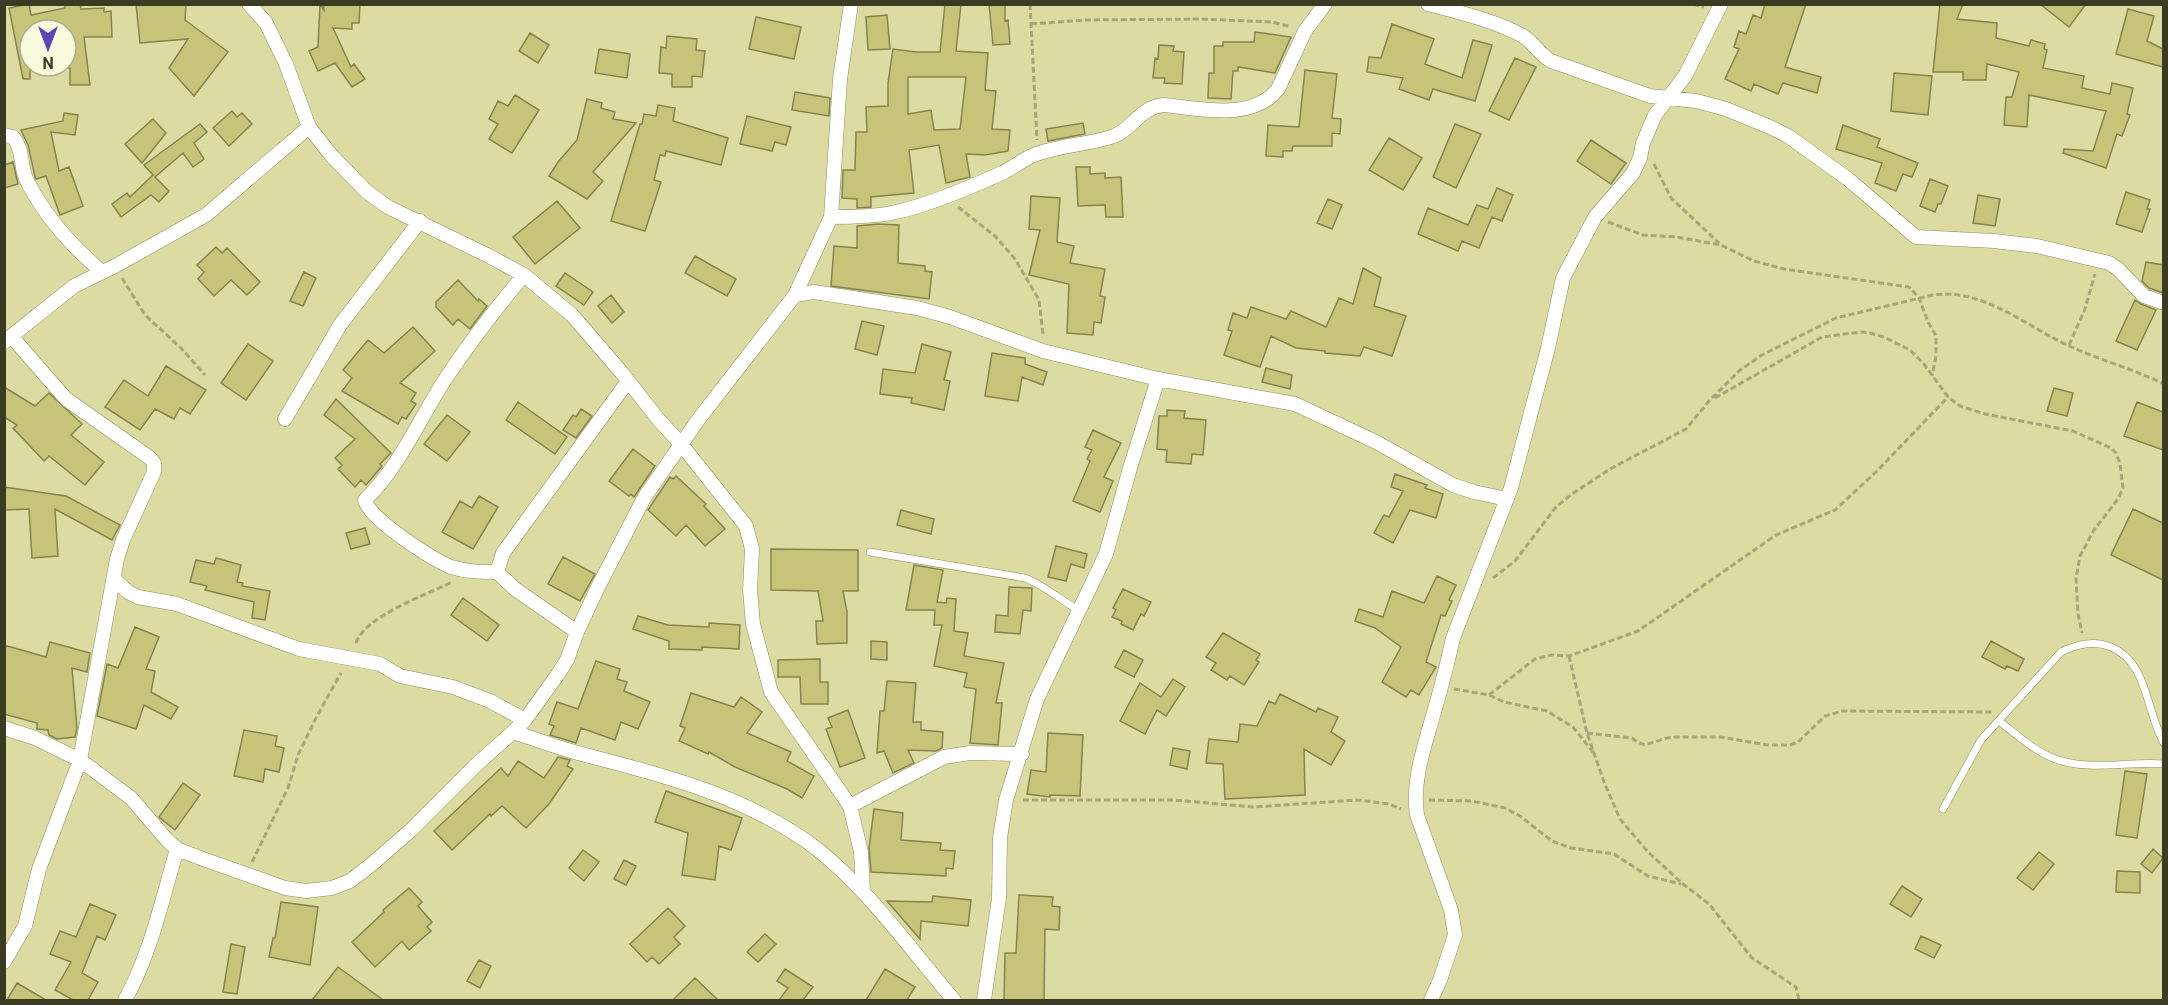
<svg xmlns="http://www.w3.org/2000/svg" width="2168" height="1005" font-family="Roboto,sans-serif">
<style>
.building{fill:#c6c478;stroke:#86844e;stroke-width:1.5;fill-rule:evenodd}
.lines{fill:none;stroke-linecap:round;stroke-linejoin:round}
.service-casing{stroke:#8f8d57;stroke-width:8}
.minor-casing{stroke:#8f8d57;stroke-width:15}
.path{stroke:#a7a677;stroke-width:3;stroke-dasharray:6 3;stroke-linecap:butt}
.service{stroke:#fff;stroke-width:7}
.minor{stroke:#fff;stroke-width:14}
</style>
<rect width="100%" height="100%" fill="#dcdba1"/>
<path class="building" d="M29,4L31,15L65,8V4H80L81,9L104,8V12L111,11L112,37H84L90,85H70V68H66V30H30V79H23L9,8Z
M136,4H186L185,20L228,52L194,96L169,68L188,39L140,43Z
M320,4L324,10V4H360L359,23H352V29L333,28L351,67L354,64L365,79L352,87L335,63L318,71L309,51L318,47Z
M945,4H961L956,51L988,53L985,90L996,91L992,129L1010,130L1008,151L985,155L966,154L970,177L946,183L939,145L909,150L914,193L871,197V207L857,208V199L842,198L843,170H855L856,132H867L866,107L888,106V83L893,49L916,52H940ZM908,77H966L960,129L934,130L931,110L908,114Z
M989,4H1005V21L1008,20L1010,44L993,45Z
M1765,4H1806L1785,67L1821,77L1817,93L1783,83L1778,94L1754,84L1751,91L1725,79L1739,49L1734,47L1739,31L1746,34L1753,15L1761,18Z
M1940,4H1963L1957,19L1997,23L1996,38L2029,46L2031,40L2045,44L2044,49L2047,50L2043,68L2084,76L2082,88L2110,94L2112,83L2133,88L2127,114L2130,115L2122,136L2117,134L2106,168L2063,153L2064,149L2093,151L2106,111L2029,95L2027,127L2004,125L2006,97H2012L2019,72L1987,64L1986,80H1963V72H1933Z
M2040,4H2086L2069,27Z
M2128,9L2154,16L2147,41L2163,49V67L2116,54Z
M887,15L890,49L868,50L866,17Z
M756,17L801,27L794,59L749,49Z
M1392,24L1434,39L1425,64L1462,78L1473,40L1492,45L1475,101L1433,89L1429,100L1399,89L1403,78L1367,72L1369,57L1381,58Z
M1255,32L1291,37L1275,73L1238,67V71H1233L1231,99L1208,98L1209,73H1214V46H1223V42H1254Z
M530,33L549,45L538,63L519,51Z
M667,36L697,39L696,50L705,51L702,77L692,76V87H672V74L659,73L661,47L666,48Z
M1159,45L1174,46L1173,51L1184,52L1182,84L1164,83L1165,78H1153L1155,58L1158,59Z
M599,49L630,54L627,78L595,73Z
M1515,58L1536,67L1509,120L1489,111Z
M1305,70L1337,74L1332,118L1341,119L1340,134L1332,133V146H1293L1292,151H1283V157L1266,156L1268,125L1299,127Z
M1894,73L1932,76L1928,115L1891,111Z
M795,92L830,98L829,116L792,110Z
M515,95L539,110L512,153L489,139L498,124L489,119L498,101L508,106Z
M587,99L602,103L601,108L615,112L613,119L636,123L593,172L603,181L587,199L549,176L558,162L577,140Z
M658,105L675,108L673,121L728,138L721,165L666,151L665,156L660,155L654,180L661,182L645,231L611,221L640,124H642L644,114L656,116Z
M232,111L237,117L242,113L252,124L229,146L213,128Z
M64,113L78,115L75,135L51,132L59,171L69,167L83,206L60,215L46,176L36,179L35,177L28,145L21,130L63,121Z
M747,116L791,127L786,145L775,142L772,151L740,144Z
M153,119L166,133L142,163L125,144Z
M1083,123L1085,134L1048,141L1046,129Z
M200,124L207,132L194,143L204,159L193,167L183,153L155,177L169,191L159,202L151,195L121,217L112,204L127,193L130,197L153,175L144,165Z
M1455,124L1481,134L1456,188L1433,177Z
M1843,125L1880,139L1877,147L1918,163L1912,177L1903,174L1896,191L1875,183L1882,163L1836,149Z
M1389,138L1422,158L1403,190L1369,170Z
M1591,140L1626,163L1611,184L1577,161Z
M13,162L18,184L4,188V165Z
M1076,167H1090V174L1105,173V178L1121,177L1123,217H1106L1105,205L1078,206Z
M1930,179L1948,186L1941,204H1938L1935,212L1920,206Z
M1497,188L1513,195L1502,221L1492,217L1479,248L1462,241L1458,251L1418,234L1428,208L1468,225L1477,205L1488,209Z
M2126,192L2150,200L2147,209H2150L2142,232L2116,224Z
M1978,195L2000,199L1995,226L1973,223Z
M1031,196L1060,198L1057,242L1074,246L1070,263L1105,269L1100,296L1105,297L1101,323L1094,322L1093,335L1067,333L1069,284L1029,275L1040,230L1029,229Z
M1328,199L1342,205L1332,229L1317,223Z
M557,201L580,228L535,264L513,237Z
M878,224L899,225L898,263L925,266V271L932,272L929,299L831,286L834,246L857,248V226Z
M216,247L222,253L227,248L260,282L247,295L231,280L214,296L198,279L204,272L197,265Z
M695,256L736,279L727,296L685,273Z
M2146,262L2163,265V293L2149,288L2142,281Z
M1363,268L1381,278L1374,306L1406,316L1392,356L1364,347L1360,356L1325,353V351L1296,348L1271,336L1260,367L1224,355L1232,331L1228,330L1233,313L1247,318L1251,307L1286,319L1291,311L1326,327L1339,298L1353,304Z
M304,272L316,278L303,306L290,301Z
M565,273L593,292L584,305L556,286Z
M458,280L478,301L479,299L487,306L470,329L458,319L453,325L436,307V302Z
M611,295L624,312L612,323L598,306Z
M2135,300L2141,304L2156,310L2137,350L2116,341Z
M862,321L884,326L877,355L855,349Z
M413,327L435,351L400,383L416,393L411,401L416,404L406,419L402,417L398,424L342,391L352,378L343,370L368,340L384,353Z
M248,344L273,361L246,400L221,383Z
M922,344L951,352L944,380L950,381L944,410L911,403L912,398L880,394L883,369L915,373Z
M992,353L1025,358V364L1047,372L1043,385L1022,377L1018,401L985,396Z
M166,366L206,390L190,414L180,408L174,419L155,409L140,430L105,407L124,380L148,396Z
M1266,368L1292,375L1290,389L1262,382Z
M4,387L35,406L49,393L82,424L71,435L104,462L85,485L49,456L44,461L13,428L17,425L4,417Z
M2054,388L2073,393L2067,416L2047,411Z
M336,399L391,453L380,464L382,466L366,485L361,480L355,487L338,469L342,465L335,458L355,439L324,415Z
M518,402L567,437L555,454L506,420Z
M2137,402L2163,412V450L2124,436Z
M581,409L592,416L576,438L563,430L573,415L576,417Z
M1167,410L1185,411L1184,418L1206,420L1203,455L1192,454L1191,464L1166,462L1167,450L1157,449L1159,416H1167Z
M447,415L470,432L447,461L424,444Z
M1093,430L1121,443L1104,477L1113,481L1100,512L1073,501L1090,461L1087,459L1092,450L1085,447Z
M633,449L655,466L634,497L631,494L629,496L609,481Z
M1395,474L1427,485L1425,488L1443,494L1436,518L1410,510L1393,543L1374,533L1384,515L1389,517L1403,491L1391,487Z
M676,476L706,504L704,506L725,529L705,546L686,525L676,536L648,510L670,477L673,479Z
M4,487L66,496L120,525L112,540L55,509L58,556L32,558L29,509L4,510Z
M479,496L498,507L473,549L442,532L460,501L472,508Z
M2133,509L2163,523V580L2111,555Z
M901,510L934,519L931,534L897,525Z
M365,528L370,544L351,549L346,533Z
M1056,546L1087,554L1084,568L1071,564L1066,581L1048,577Z
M771,549L858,550V591H843L847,612V643L817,644L816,621H823L818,591L771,590Z
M563,557L595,574L580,601L548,584Z
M216,558L241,565L237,582L243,583L242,586L270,591L265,620L252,618L254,602L205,590L207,586L190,582L196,560L214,564Z
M914,565L943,570L937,602L946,603L947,598L956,599L954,631L968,633L964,656L1004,663L996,703H1002L998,745L970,743L976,689L964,687L967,673L934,666L942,625H934L935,610H906Z
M1437,576L1456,585L1449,600L1452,601L1445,616L1441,615L1426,662L1436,667L1419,695L1411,690L1406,697L1382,682L1401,647L1375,628L1355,621L1359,609L1383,617L1392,591L1424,603Z
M1009,587L1032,588L1031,611L1023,610L1020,634L995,632L996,615L1008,616Z
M1123,589L1151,602L1144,616L1141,614L1133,630L1121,624L1122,621L1112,617L1116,610L1113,608Z
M463,598L499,625L487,641L451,615Z
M638,616L668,625L709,627V623L740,625L739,649L702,647V650L669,649V641L633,629Z
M135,627L159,637L146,669L155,671L151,692L178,707L171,719L144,705L136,729L97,716L107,664L118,668Z
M1223,633L1260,654L1256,660L1259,662L1244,685L1230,676L1227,680L1211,670L1216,663L1206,657Z
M871,641L887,642V660L871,659Z
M1991,641L2024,659L2018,671L2007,666L2005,669L1982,657Z
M50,642L90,653L87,672L72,668L77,728L75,737L57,739L49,735L48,730L37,729V723L4,714V645L46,657Z
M1124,650L1143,660L1134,677L1115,667Z
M820,659V682H828V704H801L800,677H778V660Z
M596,661L620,669L617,679L627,682L624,691L650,702L638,729L621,722L615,740L581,728L576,743L550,735L554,726L549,724L557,702L578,709Z
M1173,679L1185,687L1166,716L1157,710L1145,734L1120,721L1140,683L1161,697Z
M887,681L916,683L913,722H921V730L943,732L942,748L936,751L908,750L914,763L893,773L884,751L877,753L880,711H884Z
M691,693L734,707L741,697L762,712L747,733L791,752L787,761L814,776L802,798L787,789L735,767L709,752L708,754L679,741L685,728L680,726Z
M1280,694L1316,712L1318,708L1338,717L1331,732L1345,741L1331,765L1304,749L1305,795L1225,799L1223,764L1206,763L1209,739L1238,742L1240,724L1257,726L1269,701L1275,704Z
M848,710L865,758L840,767L826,729L832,727L828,718Z
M244,730L277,736L275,746L284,748L279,772L265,769L263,782L234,776Z
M1048,733L1083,735L1080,796L1050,795V797L1027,794L1031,770L1046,772Z
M1173,748L1190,751L1187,769L1170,765Z
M558,757L570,760L567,766L573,769L549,804L526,828L502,806L491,816L490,814L452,850L434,831L501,768L508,776L518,761L544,778Z
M2125,771L2147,774L2137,838L2116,835Z
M183,783L200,795L175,830L159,817Z
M666,791L742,818L731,850L719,846L715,880L682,875L688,833L655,822Z
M874,809L903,813L901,840L941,843L940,850L955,851L953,869L946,868V876L871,872L869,848Z
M2153,849L2163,858L2152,873L2141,864Z
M583,850L599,862L584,881L569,868Z
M2039,852L2054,864L2033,890L2017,878Z
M624,860L636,866L626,885L614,879Z
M2117,871L2140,872V893L2116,892Z
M1902,886L1922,899L1911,917L1890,904Z
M409,888L422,902L418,906L432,922L427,927L431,931L409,950L402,941L375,967L352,942L384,912L383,910Z
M1019,895L1053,897L1052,906L1060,907L1059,930L1045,929L1044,1000H1004L1005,953H1016Z
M933,896L971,900L968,926L921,921L920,939L887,901L932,902Z
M281,902L318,907L310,965L269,957L273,938H275Z
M90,904L116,915L105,940L97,936L82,973L98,982L88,1000H73L55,990L71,962L50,954L60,931L76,937Z
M668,908L685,926L674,937L680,944L659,964L652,957L647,962L630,944Z
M765,934L776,944L758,962L747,952Z
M1921,936L1941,945L1934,958L1915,949Z
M231,944L245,947L237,994L223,992Z
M479,960L491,966L480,988L467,981Z
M338,967L383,1000H312Z
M785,969L813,987L803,1000H779L788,988L777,981Z
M885,969L915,987L907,1000H866Z
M695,978L718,1000H673Z
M17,983L46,1000H7Z"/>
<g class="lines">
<defs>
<path id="service" d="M870,552L1025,578C1042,584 1061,600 1078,610
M1999,721C2016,734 2033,750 2053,758C2087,772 2128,761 2164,764
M1943,809L1981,740L2061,652C2077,644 2094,640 2111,647C2148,662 2146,712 2164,743"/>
<path id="minor" d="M249,4L266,23L286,64L309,127L331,155L367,192L388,207L489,256L524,275L572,315L622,373L658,419L681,444L746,526L752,549L750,590L753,624L771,692L850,806L861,852L863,892
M1428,4C1461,13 1493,20 1523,36C1533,42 1539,54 1551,61L1650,96L1696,101L1726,109L1770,127L1788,136L1848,179L1916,237L1994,241L2037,246L2109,263L2118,269L2144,296L2164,303
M4,135L13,137C24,150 20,167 27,181C46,218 71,245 102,272
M831,217C851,217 871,217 891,213C924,207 971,187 1002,173C1013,168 1023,159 1034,155C1059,145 1088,145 1114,136C1134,128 1139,108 1163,105C1199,108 1252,122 1278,89L1305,31L1325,4
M795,295L814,292L917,308L950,317L1043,351L1158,379L1295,404L1376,442L1453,485L1474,492L1507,499
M4,342L74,286L115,266L206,215L309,127
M285,419L340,325L420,221
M497,572C481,572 467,572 451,567C432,559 369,519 365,500C401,465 419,419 446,378C470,342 496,308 524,275
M114,579L128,592L138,597L177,604L299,649L380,664L400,676L453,687L490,701L525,720
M577,632L515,589L497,572L503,553L628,381
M4,728L35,738L80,760L131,798L167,840L177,849L203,859L285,888L306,891L332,888L350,881L372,864L411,830L477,764L513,732L525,720L556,677L567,660L577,632L597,589L644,498L698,420L795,295L831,217L840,79L851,4
M513,732C535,739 556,747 578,753C660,774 748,796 817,849C870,891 910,949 954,1000
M850,806L944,757L970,753L1022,754
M4,962L25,926L39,869L80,760L117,559L123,540L154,472V463L150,458L66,399L12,337
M125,1000C151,953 162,900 177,849
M984,1000L999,898L1000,838L1006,800L1037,699L1106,554L1130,468L1158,379
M1431,1000L1440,980L1455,935L1451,910L1417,815C1412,783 1423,751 1432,719C1440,692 1447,666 1453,638L1511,488L1548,348L1563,278L1595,217L1633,173L1640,158L1643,143L1655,115L1685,76L1721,4"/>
</defs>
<use href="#service" class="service-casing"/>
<use href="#minor" class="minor-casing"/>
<path class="path" d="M1030,4L1037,140
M1693,4L1704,7
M1031,24L1085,20L1202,19L1272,22L1291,27
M1654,164L1671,198L1719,243
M958,207L995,236L1015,259L1039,300L1043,334
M1608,222L1643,235L1677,237L1721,245L1754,261L1784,269L1909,287L1919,298L1928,322L1936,336V356L1932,376
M122,278L145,315L181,348L205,375
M2069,345L2085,309L2095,274
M1715,398L1822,337L1861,332L1870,333L1884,337L1910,350L1924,364L1948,397L1960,406L1985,414L2073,431L2111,448L2116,453L2120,464L2123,488L2118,499L2094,530L2080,556L2076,579L2078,614L2082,633
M1493,578L1515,561L1556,507L1572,494L1610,469L1686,429L1709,401L1740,370L1762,355L1836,318L1933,295C1983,288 2026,326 2069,346C2100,360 2133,369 2164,384
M356,643C365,616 426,595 452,582
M1569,656L1587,733L1604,782L1620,819L1648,852L1683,884L1709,904L1752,958L1796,987L1799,1000
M1454,689L1489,695L1504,702L1547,711L1573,727L1593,752
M1489,695L1535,659L1552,655L1569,656L1638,631L1776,535L1835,510L1877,471L1948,397
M1587,733L1632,738L1637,742L1645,745L1667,738L1676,737H1720L1767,745H1790L1798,742L1825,716L1842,711L1992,712
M1023,800H1173L1253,807L1358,800L1389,804L1401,809
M1429,800L1472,801L1505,808L1520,816L1552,841L1571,848L1614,854L1648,876L1681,884
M252,862L288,788L298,755L317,716L341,673"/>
<use href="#service" class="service"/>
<use href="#minor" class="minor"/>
</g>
<rect width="2168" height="1005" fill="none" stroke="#3b3a23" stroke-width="12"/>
<g transform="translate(48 48) rotate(180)"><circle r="28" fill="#fafadd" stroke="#aead93" stroke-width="1.5"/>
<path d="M0-4.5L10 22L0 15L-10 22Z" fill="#5c44bc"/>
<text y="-9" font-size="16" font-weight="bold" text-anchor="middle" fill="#3b3a23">N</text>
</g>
</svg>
